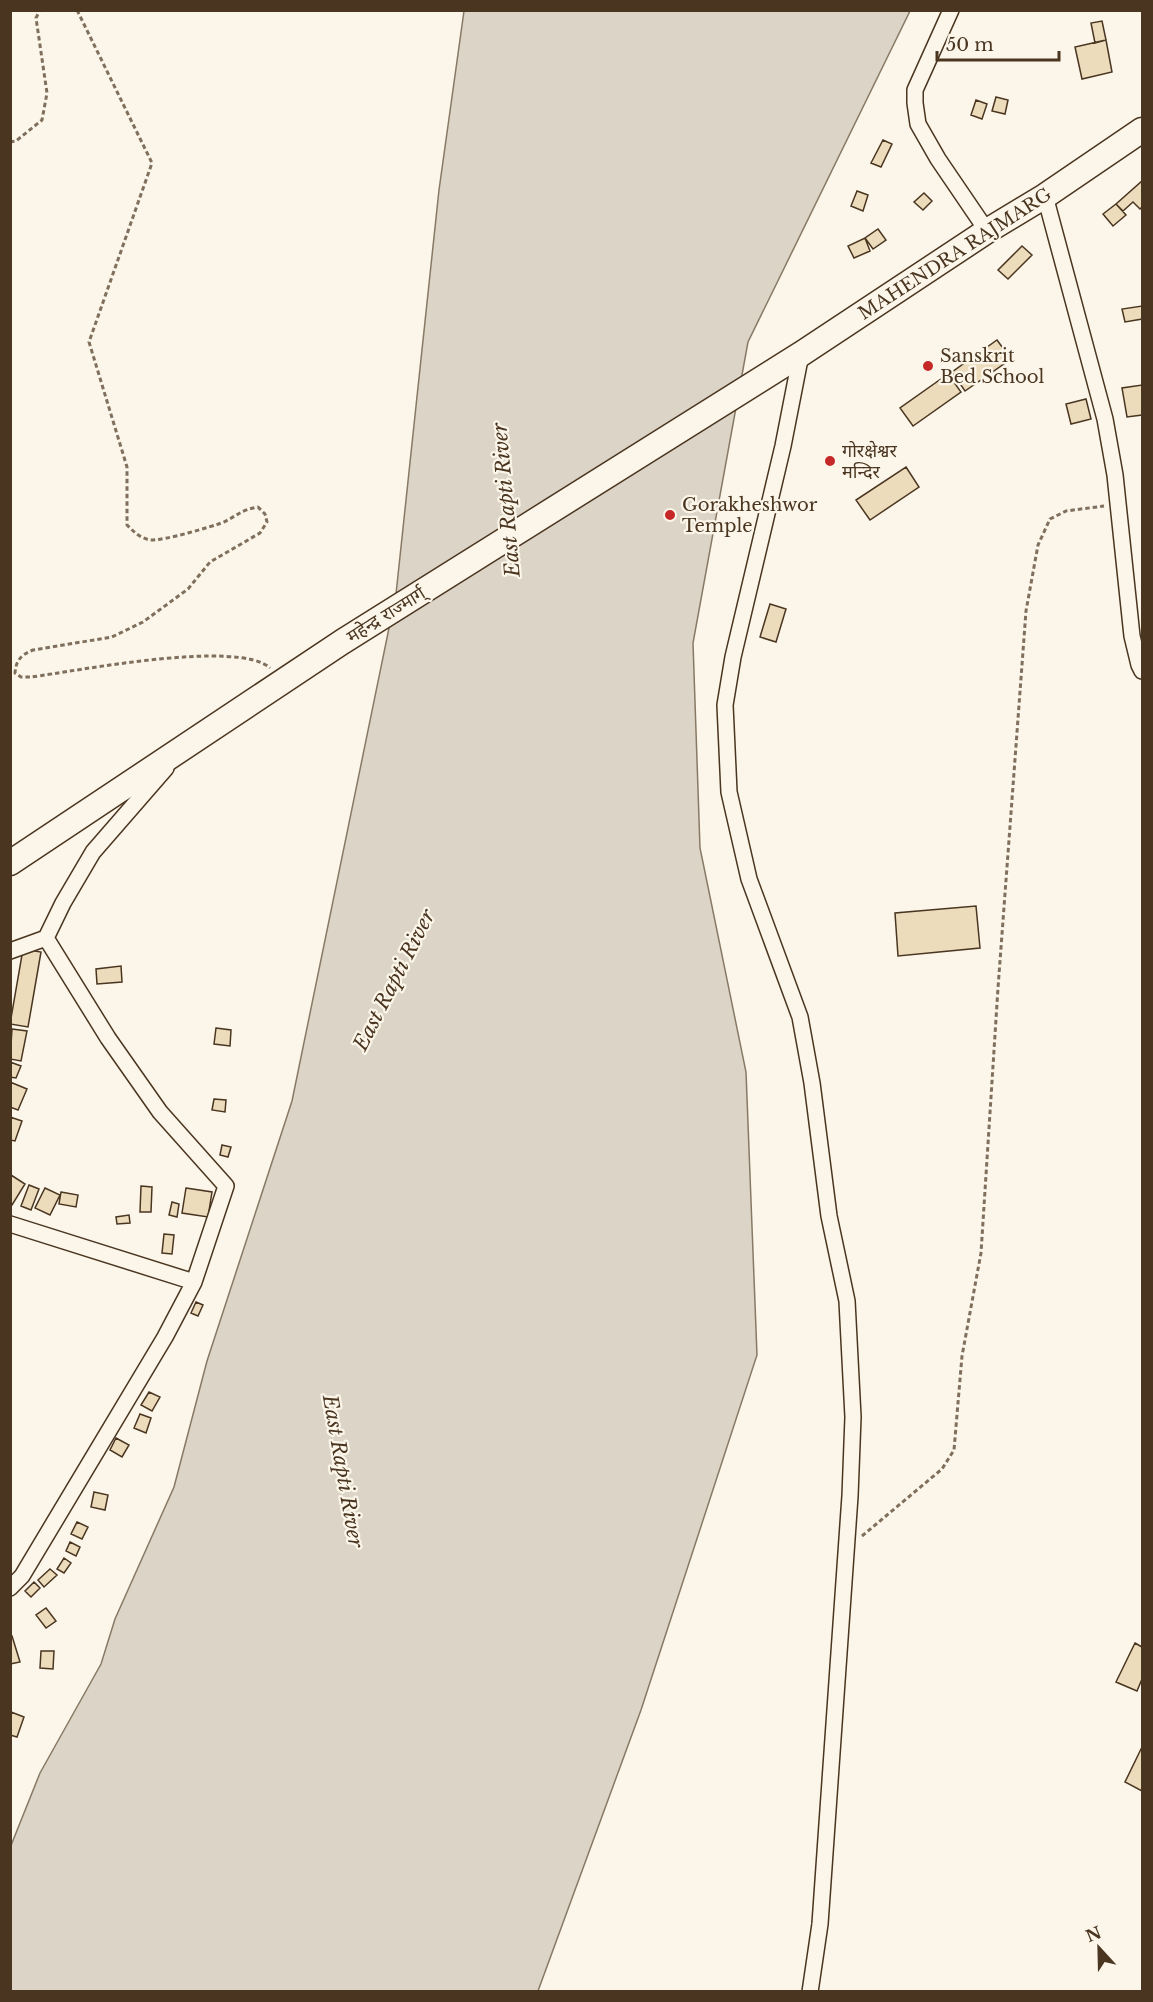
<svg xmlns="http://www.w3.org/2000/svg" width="1153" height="2002" font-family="'Libre Baskerville','Noto Sans Devanagari',serif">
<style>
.water{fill:#dcd4c6;stroke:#887966;stroke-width:1.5}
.building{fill:#ecdcbc;stroke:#4a3520;stroke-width:1.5}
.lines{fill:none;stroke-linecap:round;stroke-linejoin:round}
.minor-casing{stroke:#4a3520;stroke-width:18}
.trunk-casing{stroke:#4a3520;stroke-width:27}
.path{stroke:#7f6f5c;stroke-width:3;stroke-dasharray:4.5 3;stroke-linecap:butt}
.minor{stroke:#fbf6e9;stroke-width:15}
.trunk{stroke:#fbf6e9;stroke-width:24}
.poi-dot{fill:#c62828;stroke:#fbf6e9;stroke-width:2}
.labels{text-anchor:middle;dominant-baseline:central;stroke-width:4.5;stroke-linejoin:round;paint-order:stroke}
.street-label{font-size:18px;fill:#4a3520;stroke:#fbf6e9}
.poi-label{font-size:18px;fill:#4a3520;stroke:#fbf6e9;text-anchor:start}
.water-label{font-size:20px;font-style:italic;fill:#4a3520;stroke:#fbf6e9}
</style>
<rect width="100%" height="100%" fill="#fbf6e9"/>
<path class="water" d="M464,11H910L748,342L693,643L700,848L746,1072L757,1355L641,1710L538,1991H11L10,1848L40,1773L101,1664L115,1619L174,1487L207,1361L292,1101L396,594L439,190Z"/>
<path class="building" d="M1102,21L1106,40L1095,43L1091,23Z
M1106,40L1112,72L1082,79L1075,47Z
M996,97L1008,100L1005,114L992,111Z
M976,100L987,104L982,119L971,115Z
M883,140L892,144L881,167L871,163Z
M1142,181V207L1140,209L1133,202L1123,211L1116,204Z
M857,191L868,195L863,211L851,206Z
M924,193L932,201L923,210L914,202Z
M1116,204L1126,215L1113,226L1103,214Z
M878,229L886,240L873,249L865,238Z
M865,238L870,251L854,258L848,246Z
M1022,246L1032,255L1008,279L998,270Z
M1142,306V319L1125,322L1122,309Z
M997,340L1011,359L965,391L952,372Z
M948,374L961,392L913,426L900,408Z
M1142,385V415L1127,417L1122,388Z
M1086,399L1091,419L1071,424L1066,404Z
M906,467L919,487L870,520L856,500Z
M770,604L786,609L776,642L760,637Z
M976,906L980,948L898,956L895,913Z
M23,949L41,952L28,1027L10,1024Z
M121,966L122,982L97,984L96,969Z
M216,1028L231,1030L230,1046L214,1044Z
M12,1029L27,1031L21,1061L10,1059Z
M10,1062L21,1066L16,1078L10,1077Z
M10,1082L27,1089L18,1110L10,1107Z
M214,1099L226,1100L225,1112L212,1110Z
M10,1117L22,1121L15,1141L10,1140Z
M222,1145L231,1147L228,1157L220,1155Z
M11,1175L25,1184L12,1205L10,1204Z
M29,1185L39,1189L31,1210L21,1206Z
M141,1186L152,1187L151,1212H140Z
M45,1188L60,1195L50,1215L35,1208Z
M186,1188L212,1192L208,1217L182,1213Z
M61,1192L78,1195L76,1207L59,1204Z
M172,1202L179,1204L177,1217L169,1215Z
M129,1215L130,1223L117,1224L116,1217Z
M164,1234L174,1235L172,1254L162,1253Z
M196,1302L203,1305L198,1316L191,1313Z
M149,1392L160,1397L152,1411L141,1405Z
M140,1414L151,1418L146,1433L134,1428Z
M116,1438L129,1445L122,1457L110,1450Z
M94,1492L108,1495L105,1510L91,1507Z
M77,1522L88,1527L82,1539L71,1534Z
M70,1542L80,1547L76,1556L66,1551Z
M64,1558L71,1563L64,1573L57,1569Z
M50,1569L57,1575L44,1587L38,1580Z
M34,1582L40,1588L31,1597L25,1591Z
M46,1608L56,1621L46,1628L36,1615Z
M12,1636L20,1662L10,1664V1637Z
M1135,1643L1142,1647V1679L1137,1691L1116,1682Z
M41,1651H54L53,1669L40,1668Z
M11,1712L24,1717L17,1737L10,1735Z
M1142,1747V1791L1125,1782Z"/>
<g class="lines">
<defs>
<path id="minor" d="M951,10L915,90V103L918,124L938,159L987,231
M1045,196L1105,419L1115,475L1132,636L1139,665L1142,671
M801,354L783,446L733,657L725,705L729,792L749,879L800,1017L812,1083L829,1216L847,1301L853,1417L850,1496L820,1924L810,1992
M10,951L46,938
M10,1224L194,1282
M10,1588L22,1576L165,1337L194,1282L226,1186L160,1112L108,1038L46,938L63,903L93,852L166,768"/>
<path id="trunk" d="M10,863L342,642L801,354L987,231L1045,196L1142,130"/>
</defs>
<use href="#minor" class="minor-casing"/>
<use href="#trunk" class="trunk-casing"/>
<path class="path" d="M77,10L152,163L89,342L127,467V525C134,532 140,538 150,540C163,541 211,527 224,522C238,515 241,510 258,507L265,514L267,522L260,533L210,562L188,589L143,622L112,637L33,650C21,655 16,660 15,673L21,677H31C77,671 238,639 270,668
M10,142L16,141L42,120L47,93L36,18L40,10
M862,1536L942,1469L954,1450L962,1356L981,1253L998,988L1026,611L1038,545L1050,519L1066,511L1104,506"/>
<use href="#minor" class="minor"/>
<use href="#trunk" class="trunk"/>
</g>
<g class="poi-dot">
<circle cx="928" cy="366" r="6"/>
<circle cx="830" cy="461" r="6"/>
<circle cx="670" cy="515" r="6"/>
</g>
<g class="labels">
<g class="street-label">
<text transform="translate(955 254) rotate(-33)">MAHENDRA RAJMARG</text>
<text transform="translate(386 615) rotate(-32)">महेन्द्र राज्मार्ग्</text>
</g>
<g class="poi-label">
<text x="940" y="356">Sanskrit<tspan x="940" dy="21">Bed School</tspan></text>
<text x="842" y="451">गोरक्षेश्वर<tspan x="842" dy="21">मन्दिर</tspan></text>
<text x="682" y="505">Gorakheshwor<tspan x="682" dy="21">Temple</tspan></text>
</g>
<g class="water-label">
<text transform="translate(506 500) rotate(-95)">East Rapti River</text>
<text transform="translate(394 980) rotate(-63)">East Rapti River</text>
<text transform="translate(343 1471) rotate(80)">East Rapti River</text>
</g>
</g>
<rect width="1153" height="2002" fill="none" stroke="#4a3520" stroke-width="24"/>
<g transform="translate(1099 1948) rotate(338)" stroke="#fbf6e9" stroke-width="4.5" paint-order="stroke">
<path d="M0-4.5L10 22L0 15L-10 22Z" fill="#4a3520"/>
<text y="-9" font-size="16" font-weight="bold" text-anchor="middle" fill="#4a3520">N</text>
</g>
<path d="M937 51v9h122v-9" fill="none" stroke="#4a3520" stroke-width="3"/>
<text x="946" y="51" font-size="18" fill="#4a3520" stroke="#fbf6e9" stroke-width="4.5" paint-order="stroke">50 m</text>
</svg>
